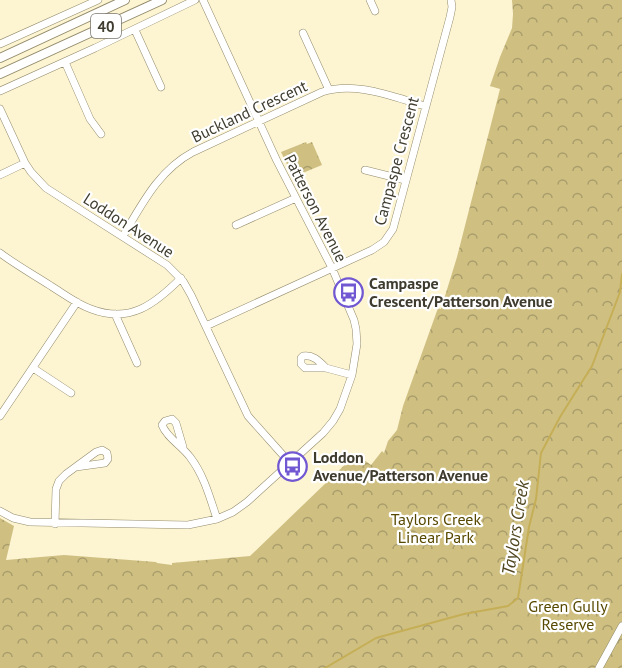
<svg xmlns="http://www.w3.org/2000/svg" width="622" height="668" font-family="'PT Sans',sans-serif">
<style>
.park{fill:url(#park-crowns)}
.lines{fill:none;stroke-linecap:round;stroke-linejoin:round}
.stream{stroke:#c5ae56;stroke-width:2}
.minor-casing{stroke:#928a6b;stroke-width:8}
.major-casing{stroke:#928a6b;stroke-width:10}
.minor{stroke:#fff;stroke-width:7}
.major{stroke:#fff;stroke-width:8}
.labels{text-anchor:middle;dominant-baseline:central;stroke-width:4.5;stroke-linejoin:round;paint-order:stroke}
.shield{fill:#fff;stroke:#79766d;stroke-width:1.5}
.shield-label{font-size:15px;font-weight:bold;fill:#3f3c2f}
.street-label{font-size:16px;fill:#3f3c2f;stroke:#fff}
.poi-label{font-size:16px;font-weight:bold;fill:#3f3c2f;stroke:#fff;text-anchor:start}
.park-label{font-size:16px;fill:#584900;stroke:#fff}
.water-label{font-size:18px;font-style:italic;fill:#4f451f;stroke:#fff}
</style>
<defs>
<pattern id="park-crowns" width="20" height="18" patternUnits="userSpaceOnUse" patternTransform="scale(1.5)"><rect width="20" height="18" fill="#cfc082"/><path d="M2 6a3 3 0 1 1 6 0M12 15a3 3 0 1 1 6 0" fill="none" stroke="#a99d6b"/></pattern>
</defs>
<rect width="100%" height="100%" fill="#fdf4d2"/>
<path class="park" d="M512,0H622V668H0V518L14,526L6,560L64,555L156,562L157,563L172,565V563L250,556L356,454L371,465L382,451L384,453L388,441L397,430L403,406L438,308L441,309L457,257L500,89L490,86L500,57L512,28L513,14Z
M306,142L307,144L312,142L322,165L293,177L281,152Z"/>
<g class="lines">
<path class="stream" d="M325,668L376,638L464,614L508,606L518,598L529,527L536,499L541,453L560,417L592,366L620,292L622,274"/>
<defs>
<path id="minor" d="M370,0L375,11
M135,30L161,87
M303,33L329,90
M0,44L98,0
M65,62L90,119L101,134
M0,91L95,48L195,0
M0,109L25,163L31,172L46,188L167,265L183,281L191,295L248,416L290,463
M365,170L405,180
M0,175L25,163
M236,225L296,198
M123,236C142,204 159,170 193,152L322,92C356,81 393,97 425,106
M0,253C16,265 34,275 51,286C64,294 77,304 91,309C130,324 155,304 181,278
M115,314L137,363
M206,326L372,250L384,242L393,229L450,17L452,7L451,0
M33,368L71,393
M326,368C320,362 313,354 303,356L301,358V364L305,368H326L352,375
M0,416L77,302
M183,447L176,423L172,419L165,421L162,425C167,438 182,446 190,457C204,475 210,498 217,519
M0,511L13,518L30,522L188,525L217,519L233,512L247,502L323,433L333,421L340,409L352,375L357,344L356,329L354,320L332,268L277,161L203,0
M55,524L56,489L59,481L66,474L96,452L102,450L107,453L108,459L105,463L76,467
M599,668L622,626"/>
<path id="major" d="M0,58L125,0
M0,74L162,0"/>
</defs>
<use href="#minor" class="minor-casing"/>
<use href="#major" class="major-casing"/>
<use href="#minor" class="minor"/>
<use href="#major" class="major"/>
</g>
<defs>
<symbol id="bus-ring" viewBox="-11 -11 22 22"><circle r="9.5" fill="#fff" stroke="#7157d1" stroke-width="1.5"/><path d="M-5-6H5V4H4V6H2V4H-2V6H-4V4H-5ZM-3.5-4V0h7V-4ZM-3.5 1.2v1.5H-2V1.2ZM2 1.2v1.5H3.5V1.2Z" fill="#7157d1"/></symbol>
</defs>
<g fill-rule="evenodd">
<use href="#bus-ring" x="332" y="276" width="33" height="33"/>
<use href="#bus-ring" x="276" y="450" width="33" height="33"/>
</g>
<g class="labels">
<rect class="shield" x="91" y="14" width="30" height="24" rx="4.5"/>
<g class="shield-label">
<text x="106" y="26">40</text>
</g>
<g class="street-label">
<text transform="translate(249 111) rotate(-25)">Buckland Crescent</text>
<text transform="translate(396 161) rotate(-75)">Campaspe Crescent</text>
<text transform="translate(316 208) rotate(63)">Patterson Avenue</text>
<text transform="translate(129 225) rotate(33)">Loddon Avenue</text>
</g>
<g class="poi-label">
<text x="369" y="283">Campaspe<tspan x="369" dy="18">Crescent/Patterson Avenue</tspan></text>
<text x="313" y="457">Loddon<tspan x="313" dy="18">Avenue/Patterson Avenue</tspan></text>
</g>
<g class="park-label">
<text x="436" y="519">Taylors Creek<tspan x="436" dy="18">Linear Park</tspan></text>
<text x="568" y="606">Green Gully<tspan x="568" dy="18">Reserve</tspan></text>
</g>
<g class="water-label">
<text transform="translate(515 528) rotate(-81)">Taylors Creek</text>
</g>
</g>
</svg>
